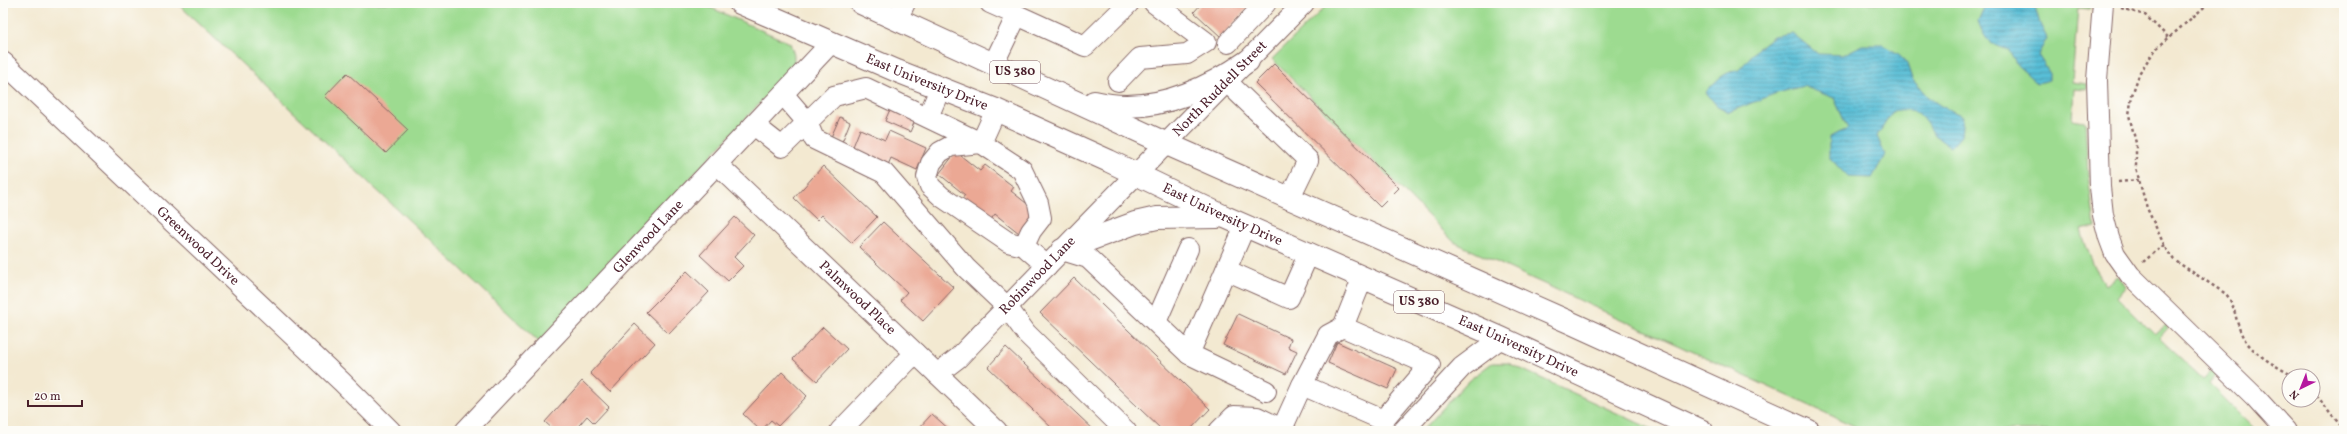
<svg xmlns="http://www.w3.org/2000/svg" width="2347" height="434" font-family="Vollkorn,serif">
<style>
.green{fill:#9ddb90;stroke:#747d5e}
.water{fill:url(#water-rules);stroke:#516e80}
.building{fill:#eba894}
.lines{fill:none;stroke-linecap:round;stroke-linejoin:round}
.minor-casing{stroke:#856665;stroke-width:22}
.major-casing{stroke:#856665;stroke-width:24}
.path{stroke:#856665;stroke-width:2.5;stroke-dasharray:3 3;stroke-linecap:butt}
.minor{stroke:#fff;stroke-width:20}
.major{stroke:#fff;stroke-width:22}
.labels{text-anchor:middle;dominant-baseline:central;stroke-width:3;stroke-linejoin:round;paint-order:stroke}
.shield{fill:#fdfcf7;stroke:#806168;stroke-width:1}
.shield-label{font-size:13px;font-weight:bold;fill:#4a1f2b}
.street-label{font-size:14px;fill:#4a1f2b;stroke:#fdfcf7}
</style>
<defs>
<pattern id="water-rules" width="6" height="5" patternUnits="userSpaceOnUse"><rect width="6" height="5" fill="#58bed6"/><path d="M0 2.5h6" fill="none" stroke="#4b9aae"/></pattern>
</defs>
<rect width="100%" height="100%" fill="#fdfcf7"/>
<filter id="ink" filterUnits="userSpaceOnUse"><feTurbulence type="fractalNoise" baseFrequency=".025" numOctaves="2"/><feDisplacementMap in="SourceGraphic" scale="8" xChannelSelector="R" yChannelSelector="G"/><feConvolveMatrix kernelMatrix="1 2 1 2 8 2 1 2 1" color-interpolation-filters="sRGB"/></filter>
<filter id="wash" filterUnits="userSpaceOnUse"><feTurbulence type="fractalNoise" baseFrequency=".012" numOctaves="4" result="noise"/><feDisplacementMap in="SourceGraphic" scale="16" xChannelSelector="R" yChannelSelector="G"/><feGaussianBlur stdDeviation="0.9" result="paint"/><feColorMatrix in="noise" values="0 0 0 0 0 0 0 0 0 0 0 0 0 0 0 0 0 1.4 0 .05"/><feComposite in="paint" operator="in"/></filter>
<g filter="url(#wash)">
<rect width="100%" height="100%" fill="#f3e9d1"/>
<path class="green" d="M177,3H700L790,43L794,55V66L539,342Z
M1329,3H2091L2090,9L2078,8L2072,82L2087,84V90L2074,89L2072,120L2085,122L2088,174L2095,227L2081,230C2087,250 2094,269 2106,285L2118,276L2126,286L2117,297L2154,334L2166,324L2168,328L2159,338L2203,379L2212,370L2217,372V375L2209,384L2256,431H1865L1509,268L1454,242L1272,59Z
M1492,363H1508L1656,431H1422L1468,381Z"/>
<path class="water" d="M1986,3H2034L2040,24L2047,38L2038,55L2049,72V80L2037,83L2017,65L2009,50C1989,45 1985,40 1978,21Z
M1792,33L1818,54L1843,55L1862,45H1884L1900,55L1907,64L1912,79L1928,97L1941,106L1963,116L1961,136L1951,147C1947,144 1941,141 1938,138C1921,120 1921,105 1893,111L1877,136L1885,155L1872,178L1848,177L1829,157V137L1848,129L1834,98L1803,86L1774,94L1729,112L1716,105L1706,92C1716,81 1723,72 1739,70L1757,49L1773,36Z"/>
<g id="blocks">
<path class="building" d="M1202,3H1252L1221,37L1194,12Z
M1274,64L1399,188L1380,207L1255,83Z
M347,73L408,130L386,153L325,96Z
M891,107L916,118L910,132L885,121Z
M840,117L850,122L842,142L831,137Z
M860,129L885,140L889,131L926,148L917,170L891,158L888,165L852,149Z
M956,152L980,171L985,165L1014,187L1011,191L1036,211L1019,233L995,214L989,222L961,200L965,195L939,174Z
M823,166L877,217L852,243L822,215L817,220L794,198Z
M735,217L754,235L734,257L743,266L728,281L700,255Z
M883,222L954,288L923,321L900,300L907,292L859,247Z
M687,271L709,292L669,334L646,312Z
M1074,278L1210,409L1189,431H1163L1040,313Z
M1238,314L1291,339L1288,347L1297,351L1286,374L1223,345Z
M635,324L655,343L610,392L590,373Z
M823,327L847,349L817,381L793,359Z
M1337,342L1397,369L1388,389L1328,363Z
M1006,347L1095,431H1055L988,367Z
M782,372L807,396L778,426L771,420L761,431L743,414Z
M582,381L609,407L594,423L587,416L574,431H555L545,422Z
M932,414L951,431H916Z"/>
</g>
</g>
<g filter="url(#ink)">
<use href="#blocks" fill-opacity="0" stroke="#856665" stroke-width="1"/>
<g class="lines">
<defs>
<g id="minor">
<path d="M990,3L1017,15"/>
<path d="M2103,3L2097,80L2100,187L2103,215L2109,238L2115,254L2130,275L2255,397L2286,431"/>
<path d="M897,19L905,3"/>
<path d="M1228,43L1266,3"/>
<path id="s1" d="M3,62L342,382L391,431"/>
<path d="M994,63L1017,15L1085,46L1129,3"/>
<path d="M1118,81L1140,58L1187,54L1206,42L1154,3"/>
<path d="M1227,82L1308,160L1289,199"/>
<path d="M783,94L807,122L814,139L884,173L966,268L1007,307L1026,333L1126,431"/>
<path d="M928,117L940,89"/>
<path d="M754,125L782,147L834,96L866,88L981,143L996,110"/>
<path id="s2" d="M717,164L997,431"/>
<path d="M1024,246L1008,242L942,197L930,186L927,177L931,163L940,152L951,146L981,143L1022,170L1038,203L1041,218L1031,231L1024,246L1047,266"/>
<path d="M1062,250L1088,258L1189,354L1266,391"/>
<path d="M1226,270L1289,298L1309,253"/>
<path d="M1156,322L1188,249"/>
<path d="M1189,354L1245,226"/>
<path id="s3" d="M937,374L958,358C1072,239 1188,121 1304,3"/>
<path d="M1302,385L1328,335L1343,327"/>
<path d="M1282,429L1302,385L1383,420L1430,365L1343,327L1363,277"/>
<path id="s4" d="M465,431L831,43"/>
<path d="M840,431L915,353"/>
<path d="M1219,431L1234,416L1257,417L1286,431"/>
<path d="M1403,431L1462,367L1501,338"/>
</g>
<g id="major">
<path id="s5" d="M740,3L897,71L996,110L1109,161L1225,217L1501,338L1702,431"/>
<path d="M861,3L1167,144L1569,322L1809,431"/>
<path d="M1094,102C1149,116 1203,92 1248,61"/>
<path d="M1062,250L1135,223L1157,218L1217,217"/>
</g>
</defs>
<use href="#minor" class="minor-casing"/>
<use href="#major" class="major-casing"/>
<path class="path" d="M2209,3L2157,48L2148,60L2140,72L2132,95L2129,115L2136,143V167L2139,180L2147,208L2166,249L2174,260L2226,294C2236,306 2235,321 2242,335C2252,354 2276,366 2293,376
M2121,8L2145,15L2169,38
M2118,182L2139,180
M2143,262L2164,245
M2313,391L2344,430"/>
<use href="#minor" class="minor"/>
<use href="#major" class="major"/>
</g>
</g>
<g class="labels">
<g class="shield">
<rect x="990" y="61" width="50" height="22" rx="3"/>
<rect x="1394" y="291" width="50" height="22" rx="3"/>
</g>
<g class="shield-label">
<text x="1015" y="72">US 380</text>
<text x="1419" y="302">US 380</text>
</g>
<g class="street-label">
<text stroke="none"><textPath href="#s5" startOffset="203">East University Drive</textPath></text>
<text stroke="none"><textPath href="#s3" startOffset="402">North Ruddell Street</textPath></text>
<text stroke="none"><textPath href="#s5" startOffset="527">East University Drive</textPath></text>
<text stroke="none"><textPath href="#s4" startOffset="267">Glenwood Lane</textPath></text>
<text stroke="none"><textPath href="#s1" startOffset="268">Greenwood Drive</textPath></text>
<text stroke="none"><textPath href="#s3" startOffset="141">Robinwood Lane</textPath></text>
<text stroke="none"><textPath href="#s2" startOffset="194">Palmwood Place</textPath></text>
<text stroke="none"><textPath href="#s5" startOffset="851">East University Drive</textPath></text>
</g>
</g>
<rect width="2347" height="434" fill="none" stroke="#fdfcf7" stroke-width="16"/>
<g transform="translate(2301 388) rotate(223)"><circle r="19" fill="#fdfcf7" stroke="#b5a4a5"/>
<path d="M0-3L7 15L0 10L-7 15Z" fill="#b5179e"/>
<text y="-6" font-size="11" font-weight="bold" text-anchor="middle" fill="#4a1f2b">N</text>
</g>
<path d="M28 400v6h54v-6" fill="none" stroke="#4a1f2b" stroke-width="2"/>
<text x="34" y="400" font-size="12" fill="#4a1f2b" stroke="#fdfcf7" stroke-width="3" paint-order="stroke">20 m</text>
</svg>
